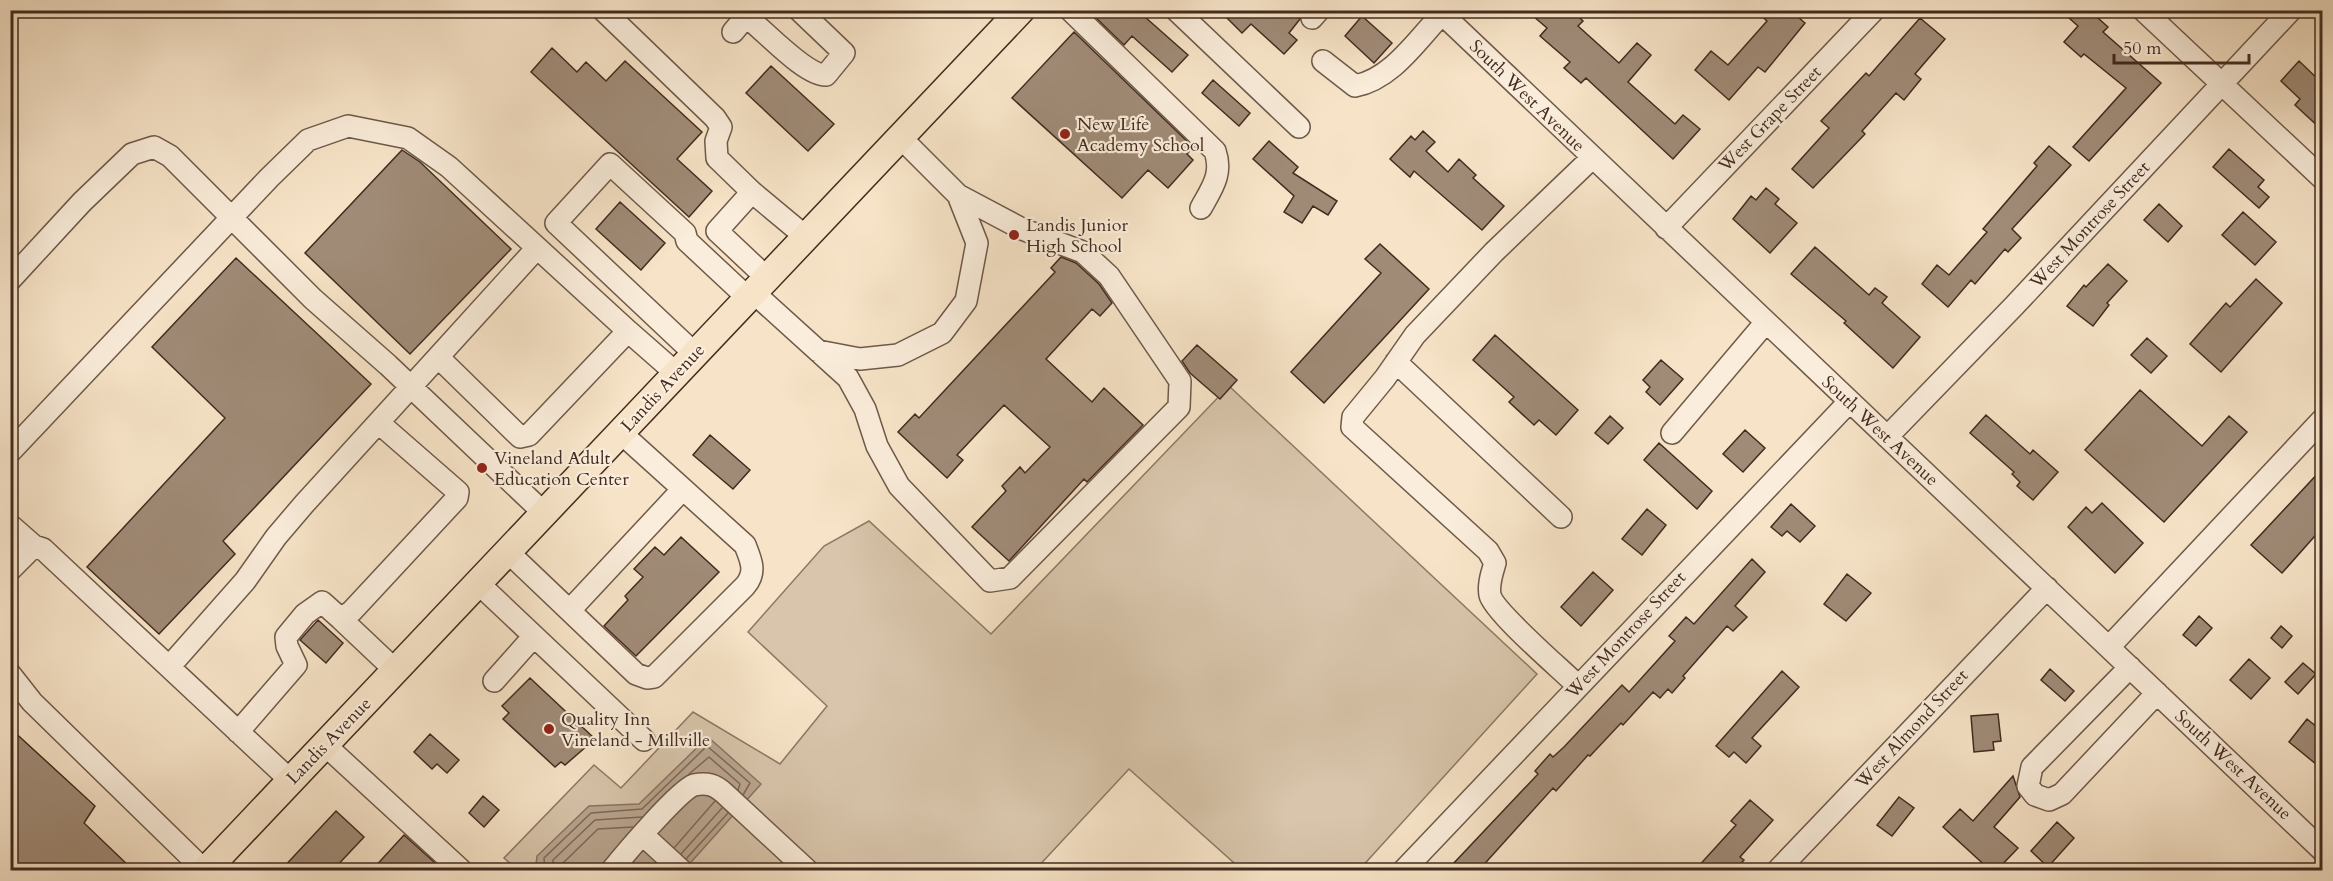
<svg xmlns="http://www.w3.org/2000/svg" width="2333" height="881" font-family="Cardo,serif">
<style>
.green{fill:#d8c5ab;stroke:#8d7865;stroke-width:1.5}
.water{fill:#b9a58f;stroke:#897462;stroke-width:1.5}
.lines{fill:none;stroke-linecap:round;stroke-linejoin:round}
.shore{stroke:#7e6857;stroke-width:1.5}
.building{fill:#a08b77;stroke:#422b1f;stroke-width:1.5}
.minor-casing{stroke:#6f5949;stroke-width:24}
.major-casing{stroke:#422b1f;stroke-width:30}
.minor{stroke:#faeddb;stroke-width:21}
.major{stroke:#f7e4c8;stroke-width:27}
.poi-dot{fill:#8f2418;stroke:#faeddb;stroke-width:2}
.labels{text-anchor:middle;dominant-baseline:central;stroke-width:4.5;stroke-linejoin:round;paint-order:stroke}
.street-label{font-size:18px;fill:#422b1f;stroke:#faeddb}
.poi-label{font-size:18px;fill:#422b1f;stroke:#faeddb;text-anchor:start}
</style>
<rect width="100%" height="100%" fill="#f7e4c8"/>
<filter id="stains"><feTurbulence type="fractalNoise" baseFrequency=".00333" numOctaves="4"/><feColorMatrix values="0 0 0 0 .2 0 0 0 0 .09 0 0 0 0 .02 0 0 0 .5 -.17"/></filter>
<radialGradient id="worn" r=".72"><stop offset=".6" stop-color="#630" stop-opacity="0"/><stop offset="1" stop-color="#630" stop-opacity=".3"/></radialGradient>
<path class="green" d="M1229,386L1537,674L1359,870H1242L1129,769L1035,870H518L504,858L594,765L621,788L693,712L780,764L827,706L748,632L824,546L869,521L991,634Z"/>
<path class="water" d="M708,737L761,784L684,870H542L536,865L537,856L589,806L639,804Z"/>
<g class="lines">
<path class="shore" d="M689,774L709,757L740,784L738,790
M674,848L715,801
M681,854L722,808
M686,859L728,813
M545,870L544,858L591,813L642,809L707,746L750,783L743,795
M553,870V860L595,820L642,817
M562,870L563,863L598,829L633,827"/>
</g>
<path class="building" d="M1093,10H1137L1188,55L1172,72L1132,36L1124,45L1091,13Z
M1219,10H1290L1300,19L1289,33L1297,40L1284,54L1251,24L1242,33Z
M1526,10H1572L1583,21L1578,26L1619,63L1637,43L1651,55L1628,82L1675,124L1683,115L1700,129L1673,159L1586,78L1581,83L1564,68L1570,62L1540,36L1547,28Z
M1755,10H1790L1805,23L1765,72L1758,67L1729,100L1695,70L1711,51L1728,65L1767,21Z
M2060,10H2089L2108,27L2103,32L2161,83L2089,161L2073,147L2126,88L2084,54L2081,57L2064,42L2078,26Z
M1362,16L1392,43L1374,63L1345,36Z
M1920,18L1945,39L1915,74L1921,79L1904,100L1896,93L1862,131L1865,134L1813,188L1792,169L1829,128L1821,121L1866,73L1869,76Z
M1074,32L1193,147L1187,154L1193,160L1168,188L1148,170L1122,198L1012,98Z
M552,48L577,72L586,62L606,81L625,61L702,132L677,159L712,191L689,217L531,72Z
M2299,61L2322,83V130L2295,105L2300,99L2281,81Z
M771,66L834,124L808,151L746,93Z
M1213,80L1250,113L1239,126L1202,93Z
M1423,131L1435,142L1426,151L1448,172L1459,159L1476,175L1473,178L1504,206L1482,230L1414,171L1410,177L1390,159L1411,136L1415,140Z
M1269,141L1298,167L1293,173L1337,201L1328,215L1313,206L1302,223L1284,212L1294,196L1253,159Z
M2049,146L2071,165L2012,229L2021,238L2008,252L2005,249L1975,284L1971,280L1948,307L1922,284L1937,265L1949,275L1987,232L1983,229L2037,166L2034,163Z
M2229,149L2264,180L2258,187L2269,197L2259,208L2213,167Z
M402,150L420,162L511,249L410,354L305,253Z
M1766,188L1779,199L1775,204L1797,223L1770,253L1733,219L1751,196L1756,200Z
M620,202L665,243L641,270L596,229Z
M2159,204L2182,226L2168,242L2144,220Z
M2243,212L2276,242L2255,265L2222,235Z
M1380,244L1429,289L1324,403L1291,372L1381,273L1365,259Z
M1815,247L1869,295L1875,288L1887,297L1882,303L1920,337L1893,368L1844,323L1846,321L1791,274Z
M1061,257L1076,263L1099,284L1112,303L1100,316L1092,309L1046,359L1092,402L1104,388L1143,425L1087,482L1084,479L1009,561L972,527L1006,491L1002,486L1020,467L1025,473L1050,447L1004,405L957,455L963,460L947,478L898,432L915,414L919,418L1055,272L1051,268Z
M236,258L371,384L223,541L235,554L159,634L87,567L225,418L152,347Z
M2108,264L2127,281L2107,303L2109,305L2093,326L2067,306L2084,285L2086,287Z
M2256,279L2282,303L2221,372L2190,344L2226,303L2230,307Z
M1495,335L1578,410L1556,435L1539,420L1534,425L1509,402L1514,397L1473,360Z
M2147,338L2167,356L2151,373L2131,355Z
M1197,345L1237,380L1220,399L1190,373L1182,361Z
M1661,360L1683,379L1660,405L1646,392L1650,387L1643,380Z
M2140,390L2202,446L2229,416L2247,432L2164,522L2085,450Z
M1986,415L2030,454L2033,450L2058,472L2033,500L2017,486L2020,482L2012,474L2014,472L1970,433Z
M1610,416L1623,428L1608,444L1595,433Z
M1745,430L1765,448L1743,472L1723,454Z
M710,435L750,470L733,489L693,455Z
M1659,443L1712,491L1697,509L1644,460Z
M2322,469V528L2282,573L2251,545Z
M2102,503L2143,543L2115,573L2068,527L2086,507L2092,513Z
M1791,504L1815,526L1800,542L1787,531L1782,536L1771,527Z
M1647,509L1666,525L1642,555L1622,539Z
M681,537L719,572L636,656L604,626L628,600L625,596L643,577L634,569L655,547L664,555Z
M1752,559L1765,572L1735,606L1747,617L1733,631L1727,626L1683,676L1685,678L1672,693L1668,689L1660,698L1653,692L1623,725L1621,723L1590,756L1588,755L1556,791L1553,788L1479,870H1460L1453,864L1538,774L1535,771L1550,754L1553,757L1564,747L1622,685L1629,692L1675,641L1669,636L1686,617L1694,624Z
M1593,572L1613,590L1581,626L1561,607Z
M1847,574L1871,593L1846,621L1824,604Z
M2199,616L2212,628L2196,646L2183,635Z
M318,620L343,643L326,663L300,640Z
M2281,626L2292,636L2282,648L2271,638Z
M2249,659L2270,678L2251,699L2230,680Z
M2303,663L2316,674L2298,694L2285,682Z
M2050,669L2074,691L2065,701L2041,680Z
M1782,671L1799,687L1752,738L1761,746L1746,763L1734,752L1729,757L1716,746Z
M530,678L595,739L565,765L561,762L555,767L503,719L509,713L502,706Z
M1998,714L2001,741L1993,742L1994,750L1974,752L1971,716Z
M2307,719L2322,731V769L2289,742Z
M10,728L95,806L84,823L133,870H10Z
M430,734L459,760L447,773L437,764L432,769L414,752Z
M2013,776L2020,797L1994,827L2018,848L1997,870H1990L1943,827L1960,809L1973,821Z
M483,796L499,810L484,827L469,813Z
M1899,797L1914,808L1892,836L1877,825Z
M1750,800L1773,820L1740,857L1744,860L1735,870H1695L1736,825L1731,821Z
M336,811L364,837L333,870H281Z
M2057,822L2074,838L2048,867L2031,851Z
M404,835L443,870H372Z"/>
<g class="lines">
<defs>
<path id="minor" d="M603,10L715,118L721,127L716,141L717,158L752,192L717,231L767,278
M1070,10L1215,151C1223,174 1212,188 1201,208
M1176,10L1299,127
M1438,10L2322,850
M2143,10L2322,178
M1312,18L1319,10
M733,32L743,20L749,19C767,33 806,76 826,75L844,53L799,10
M1323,61L1355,86C1392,79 1417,40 1442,14
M752,192L806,237
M1666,228L1874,10
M10,280L82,202L132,154L154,147L170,156L313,299L388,365L545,514
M753,292L848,378L865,409L877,446L899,486L990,581L1010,578L1179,407L1180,381L1109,276L1083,252L1022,229L958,195L900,137
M628,331L677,374
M818,351L860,359L898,355L942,333L966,301L977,243L958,195
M695,354L556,223L610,164L685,233L687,241L748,298
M1396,362L1561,517
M1672,433L1766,322
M1887,437L2014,306L2291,10
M10,452L269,178L308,140L348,126L408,138L449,167L628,331L529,435L520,437L438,357L537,248
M10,525L34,546L43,549L291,781
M509,553L636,674L647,678L654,677L745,586C757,572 751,560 745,545L621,433
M10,570L34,546
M479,584L644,740
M570,610L683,489
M341,619L396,671
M2109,647L2322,420
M169,667L245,581L276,537L305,503L438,357
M2130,667L2032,767L2028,786L2035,795L2049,800L2062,794L2157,693
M10,674L32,702L204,870
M494,681L534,636
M1578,686C1562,670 1494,612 1490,595C1488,584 1492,573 1495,563L1488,551L1352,427L1353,417L1385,378L1415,335L1494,252L1592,158
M238,732L296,665L287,646L286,637L305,614L322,602L341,619L352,611L457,498L458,492L380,424
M325,745L461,870
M643,835L681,870
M612,870C624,855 679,790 694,785C707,782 715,785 724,793L807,870
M1404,870L1849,402
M1778,870L2047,588"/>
<path id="major" d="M206,870L1021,10"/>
</defs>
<use href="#minor" class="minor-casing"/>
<use href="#major" class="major-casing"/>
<use href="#minor" class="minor"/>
<use href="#major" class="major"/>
</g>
<g class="poi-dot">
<circle cx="1065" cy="134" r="6"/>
<circle cx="1014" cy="235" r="6"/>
<circle cx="482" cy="468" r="6"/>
<circle cx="549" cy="729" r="6"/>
</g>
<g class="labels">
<g class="street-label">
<text transform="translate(1527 96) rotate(44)">South West Avenue</text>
<text transform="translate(1770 119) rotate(-46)">West Grape Street</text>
<text transform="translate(2090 225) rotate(-47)">West Montrose Street</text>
<text transform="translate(663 388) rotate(-47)">Landis Avenue</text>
<text transform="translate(1880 431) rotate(43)">South West Avenue</text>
<text transform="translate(1626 635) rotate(-47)">West Montrose Street</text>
<text transform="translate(1912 729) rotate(-47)">West Almond Street</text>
<text transform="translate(329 741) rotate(-46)">Landis Avenue</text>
<text transform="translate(2233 765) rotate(43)">South West Avenue</text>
</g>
<g class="poi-label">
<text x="1077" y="124">New Life<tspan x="1077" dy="21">Academy School</tspan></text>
<text x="1026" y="225">Landis Junior<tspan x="1026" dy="21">High School</tspan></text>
<text x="494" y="458">Vineland Adult<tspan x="494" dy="21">Education Center</tspan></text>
<text x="561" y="719">Quality Inn<tspan x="561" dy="21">Vineland - Millville</tspan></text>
</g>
</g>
<rect width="2333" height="881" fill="none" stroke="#f7e4c8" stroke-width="36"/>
<rect x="12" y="12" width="2309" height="857" fill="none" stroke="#422b1f" stroke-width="3"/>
<rect x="18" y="18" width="2297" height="845" fill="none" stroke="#422b1f" stroke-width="1.5"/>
<path d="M2114 54v9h135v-9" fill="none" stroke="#422b1f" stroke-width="3"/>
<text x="2123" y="54" font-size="18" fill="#422b1f" stroke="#faeddb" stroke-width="4.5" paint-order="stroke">50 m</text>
<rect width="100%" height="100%" filter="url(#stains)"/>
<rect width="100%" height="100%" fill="url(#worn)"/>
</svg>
